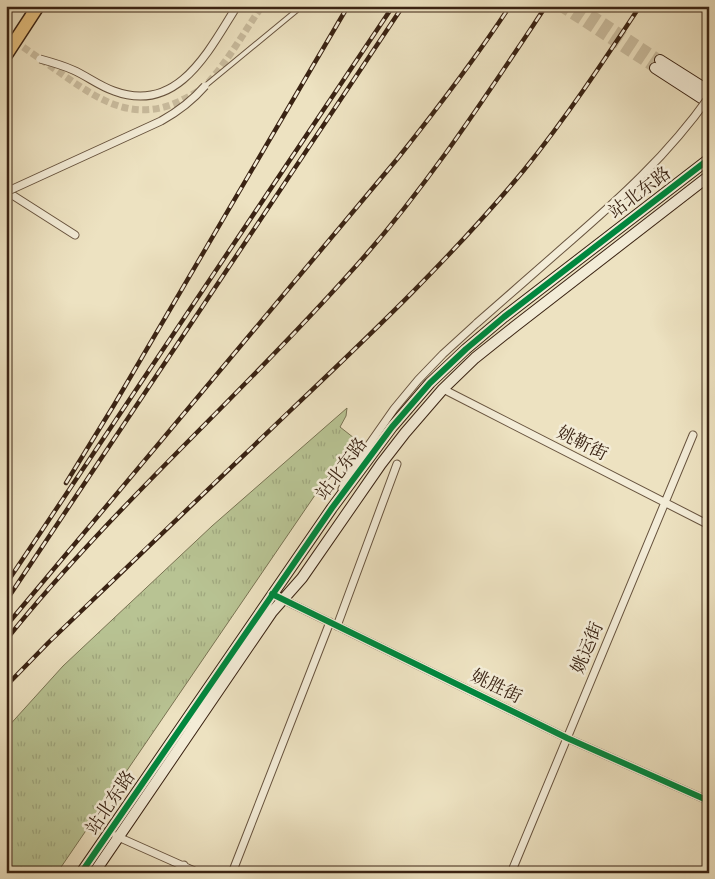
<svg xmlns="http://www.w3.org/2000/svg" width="715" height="879" font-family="'Old Standard TT','Noto Serif SC',serif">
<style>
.park{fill:url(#park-tufts);stroke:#797353}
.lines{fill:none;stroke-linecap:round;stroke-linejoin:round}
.stream{stroke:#737f74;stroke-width:2.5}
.street-tunnel{stroke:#c9bc9e;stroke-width:7;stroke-dasharray:7 3.5;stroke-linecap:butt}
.secondary-tunnel{stroke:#c9bc9e;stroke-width:10;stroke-dasharray:10 5;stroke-linecap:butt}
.lane-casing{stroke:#67533e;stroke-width:6}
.street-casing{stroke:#67533e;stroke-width:9}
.secondary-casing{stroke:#3a2313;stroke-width:12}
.highway-casing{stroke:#3a2313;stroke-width:15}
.lane{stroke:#f3ecd7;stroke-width:4}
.street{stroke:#f3ecd7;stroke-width:7}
.secondary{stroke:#f3ecd7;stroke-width:10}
.highway{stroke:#e6c180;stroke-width:12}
.rail-casing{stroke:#3a2313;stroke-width:4.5}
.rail{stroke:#f3ecd7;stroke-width:2.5;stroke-dasharray:8;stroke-linecap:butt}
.street-bridge-casing{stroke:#67533e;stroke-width:9;stroke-linecap:butt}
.street-bridge{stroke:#f3ecd7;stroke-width:7}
.cycleway-casing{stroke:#f3ecd7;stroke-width:9}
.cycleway{stroke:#00873e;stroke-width:6}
.labels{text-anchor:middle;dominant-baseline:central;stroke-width:5;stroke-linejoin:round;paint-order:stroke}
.street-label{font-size:18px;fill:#3a2313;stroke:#f3ecd7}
</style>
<defs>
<pattern id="park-tufts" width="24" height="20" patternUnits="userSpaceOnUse" patternTransform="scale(1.25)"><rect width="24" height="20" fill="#b8c393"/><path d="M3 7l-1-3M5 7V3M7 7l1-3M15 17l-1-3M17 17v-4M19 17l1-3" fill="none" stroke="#9fa77e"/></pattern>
</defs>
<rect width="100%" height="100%" fill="#ede2c1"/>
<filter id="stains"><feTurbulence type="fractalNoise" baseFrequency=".004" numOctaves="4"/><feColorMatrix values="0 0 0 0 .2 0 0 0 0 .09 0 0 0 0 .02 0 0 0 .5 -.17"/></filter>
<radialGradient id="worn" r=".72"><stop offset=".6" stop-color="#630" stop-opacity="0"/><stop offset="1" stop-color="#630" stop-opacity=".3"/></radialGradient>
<path class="park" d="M347,408L346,416L340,427L354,438L57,873H6V729L63,666L212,526Z"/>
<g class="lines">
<path class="stream" d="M6,873H7"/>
<path class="street-tunnel" d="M6,35C24,48 42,60 59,72C96,98 131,123 178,102C188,97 199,92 207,84C228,61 244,32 262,6"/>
<path class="secondary-tunnel" d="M560,6L655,68
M578,6L660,60"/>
<defs>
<path id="lane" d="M205,86L302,6"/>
<path id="street" d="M6,191L75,235
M443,389L709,525
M342,489L352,469L394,409L418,380L443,354L477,323
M280,598L567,738L709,801
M337,626L397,464
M116,836L199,873
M181,873L184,865
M232,873L330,622
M511,873L693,435"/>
<path id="secondary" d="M660,60L709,91
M655,68L709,103
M81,873L332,508L392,427L430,383L466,349L504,317L709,159
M94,873L272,612L302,578L381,464L405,433L443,389L475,358L514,327L709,176"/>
<path id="highway" d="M6,55L38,6"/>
</defs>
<use href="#lane" class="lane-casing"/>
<use href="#street" class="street-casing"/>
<use href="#secondary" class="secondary-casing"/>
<use href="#highway" class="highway-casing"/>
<use href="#lane" class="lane"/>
<use href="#street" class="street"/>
<use href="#secondary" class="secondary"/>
<use href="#highway" class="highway"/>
<defs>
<path id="rail" d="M66,483L114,405L348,6
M6,584L393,6
M6,601L403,6
M6,626L398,158C437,109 475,59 510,6
M6,640C110,510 236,400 347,276C423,193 484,99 546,6
M6,686L49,642C130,564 211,486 292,409C373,332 453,256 524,170C566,118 603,62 640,6"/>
</defs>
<use href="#rail" class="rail-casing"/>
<use href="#rail" class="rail"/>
<defs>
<path id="street-bridge" d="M40,59C51,62 62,65 73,70C87,76 99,86 114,91C178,115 209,50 237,6
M6,192L161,121C179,111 192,101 205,86
M477,323C507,297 536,271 566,245C619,199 668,155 709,97"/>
</defs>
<use href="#street-bridge" class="street-bridge-casing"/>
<use href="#street-bridge" class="street-bridge"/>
<defs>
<path id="cycleway" d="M272,594L567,738L709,801
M81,873L332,508L392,427L430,383L466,349L504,317L709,159"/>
</defs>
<use href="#cycleway" class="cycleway-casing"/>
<use href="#cycleway" class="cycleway"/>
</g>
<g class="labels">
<g class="street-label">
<text transform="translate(640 193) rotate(-37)">站北东路</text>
<text transform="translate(582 444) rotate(27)">姚靳街</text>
<text transform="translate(342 469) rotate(-53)">站北东路</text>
<text transform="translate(588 648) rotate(-67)">姚运街</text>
<text transform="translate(496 687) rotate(26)">姚胜街</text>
<text transform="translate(111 803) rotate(-56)">站北东路</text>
</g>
</g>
<rect width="715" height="879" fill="none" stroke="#ede2c1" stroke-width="25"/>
<rect x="8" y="8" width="700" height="864" fill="none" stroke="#3a2313" stroke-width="2.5"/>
<rect x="12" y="12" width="690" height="854" fill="none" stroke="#3a2313"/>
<rect width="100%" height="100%" filter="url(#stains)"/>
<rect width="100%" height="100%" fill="url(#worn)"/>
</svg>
